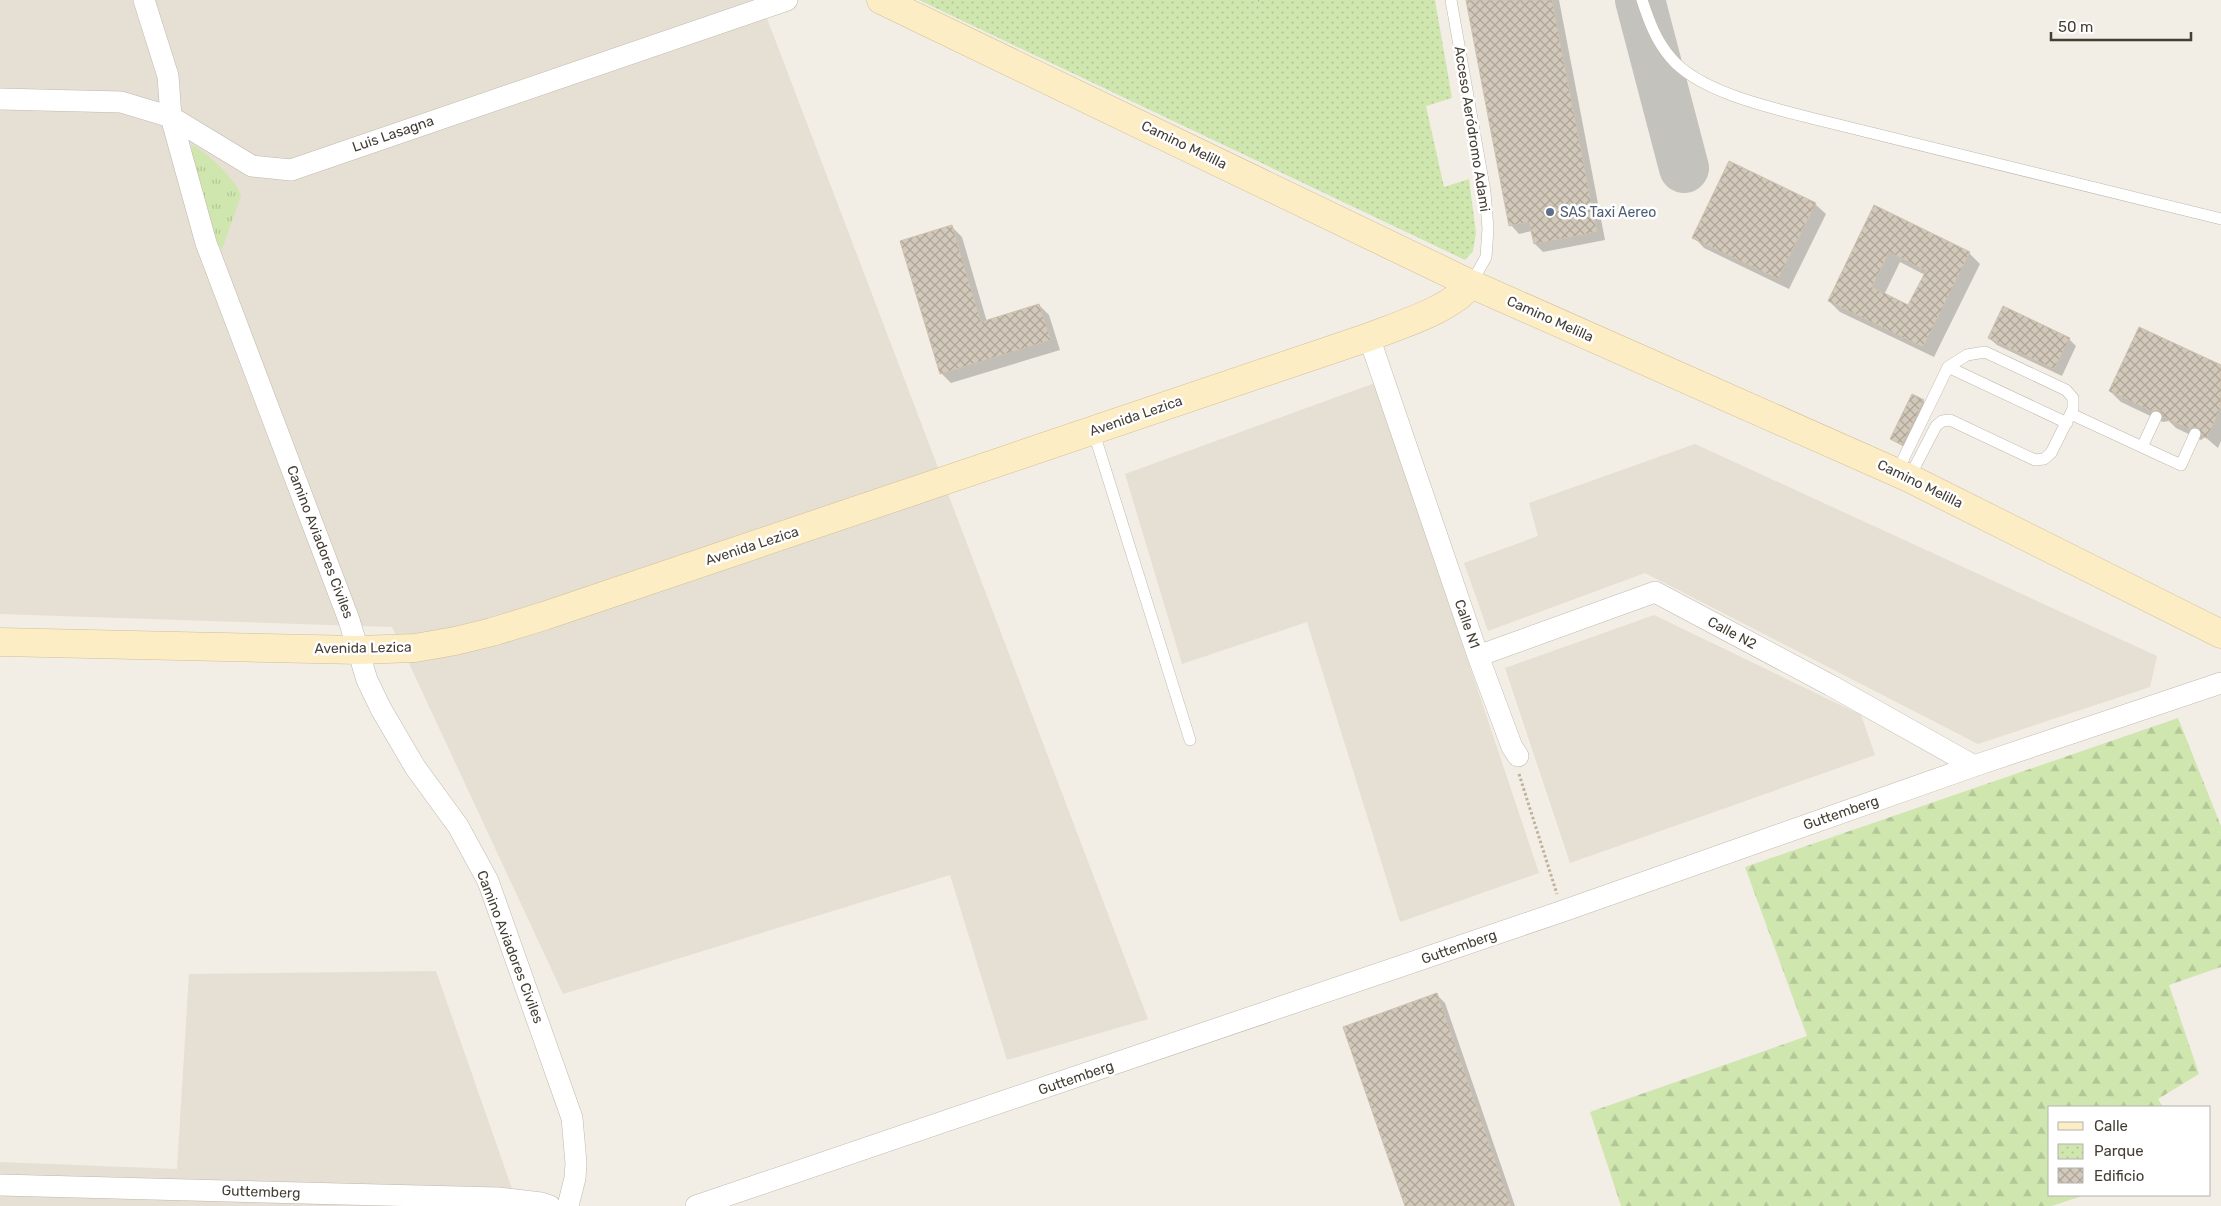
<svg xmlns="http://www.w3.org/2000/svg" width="2221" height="1206" font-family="Rubik,sans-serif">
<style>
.residential{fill:#e6dfd3}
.grass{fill:url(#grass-tufts)}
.forest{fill:url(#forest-firs)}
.park{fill:url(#park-dots)}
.shadow{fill:#0003;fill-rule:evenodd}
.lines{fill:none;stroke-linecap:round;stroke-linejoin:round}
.taxiway{stroke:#c4c2bd;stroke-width:50}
.building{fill:url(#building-cross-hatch);stroke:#cec0ae;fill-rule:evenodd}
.lane-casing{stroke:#c0b8ab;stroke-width:12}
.street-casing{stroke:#c0b8ab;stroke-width:22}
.secondary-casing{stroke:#d1bf96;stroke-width:29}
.path{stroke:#bfb09a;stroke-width:3;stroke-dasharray:2.5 2.5;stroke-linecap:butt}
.lane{stroke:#fff;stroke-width:11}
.street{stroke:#fff;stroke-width:21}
.secondary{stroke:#fdedc4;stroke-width:28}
.service-dot{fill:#5c6f8a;stroke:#fff;stroke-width:2}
.labels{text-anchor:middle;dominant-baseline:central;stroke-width:5;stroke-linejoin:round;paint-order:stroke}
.street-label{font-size:14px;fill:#443e35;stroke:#fff}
.service-label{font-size:14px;fill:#4e5e75;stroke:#fff;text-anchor:start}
</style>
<defs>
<pattern id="grass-tufts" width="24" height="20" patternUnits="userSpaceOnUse" patternTransform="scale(1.25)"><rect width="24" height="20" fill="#d0e6af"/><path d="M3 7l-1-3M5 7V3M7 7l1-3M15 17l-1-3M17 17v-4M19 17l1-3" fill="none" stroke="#b4c697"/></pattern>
<pattern id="forest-firs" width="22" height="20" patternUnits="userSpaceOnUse" patternTransform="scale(1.25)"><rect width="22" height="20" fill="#d0e6af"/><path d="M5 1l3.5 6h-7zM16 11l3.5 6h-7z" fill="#b4c697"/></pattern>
<pattern id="park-dots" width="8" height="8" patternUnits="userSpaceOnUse" patternTransform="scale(1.25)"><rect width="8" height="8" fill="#d0e6af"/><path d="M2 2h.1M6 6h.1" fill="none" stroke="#b4c697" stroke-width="1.8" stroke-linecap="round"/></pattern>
<pattern id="building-cross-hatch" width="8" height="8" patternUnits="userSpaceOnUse" patternTransform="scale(1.25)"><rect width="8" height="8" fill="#d3c9bb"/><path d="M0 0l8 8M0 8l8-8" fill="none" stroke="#ada599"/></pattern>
</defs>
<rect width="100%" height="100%" fill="#f2eee5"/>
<path class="residential" d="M0,0H760L1148,1019L1007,1060L950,875L563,994L392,627L0,614Z
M1375,383L1539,873L1400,922L1307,622L1182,664L1125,474Z
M1695,444L2157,656L2150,687L1978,744L1645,573L1488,631L1464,563L1538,536L1529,503Z
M1654,615L1861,715L1875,755L1570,863L1505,668Z
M436,971L518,1206H0V1162L177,1169L189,974Z"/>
<path class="grass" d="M192,145C206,151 238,182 241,196L222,249L217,244L192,154Z"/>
<path class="forest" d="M2178,718L2221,826V967L2169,985L2199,1074L2158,1099L2163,1107H2050V1195H2085L2052,1206H1621L1590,1112L1807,1036L1745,867Z"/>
<path class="park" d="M919,0H1435L1452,98L1426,106L1444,187L1469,179L1476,233L1473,251L1465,260Z"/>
<path class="shadow" d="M1468,0H1559L1605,240L1543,252L1535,244L1532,231L1519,234L1511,225Z
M1815,204L1826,214L1789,289L1704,248L1694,237Z
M1875,207L1969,253L1980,264L1934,357L1840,312L1829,301ZM1900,262L1925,275L1909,307L1884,295Z
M952,227L962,237L987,322L1039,305L1049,315L1060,350L951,383L941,373Z
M1989,338L2069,339L2076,346L2062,376L1997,345Z
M2221,367V441L2218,448L2205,437L2201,440L2176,428L2169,421L2163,422L2121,402L2110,391Z
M1923,401L1928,406L1907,449L1892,439Z
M1437,995L1445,1003L1515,1206H1406Z"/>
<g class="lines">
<path class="taxiway" d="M1640,0L1684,168"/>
</g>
<path class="building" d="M1466,0H1552L1597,232L1534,244L1529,222L1509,226Z
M1729,161L1816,203L1778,279L1692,238Z
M1874,205L1970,252L1923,347L1828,301ZM1889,252L1926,271L1908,305L1872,287Z
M952,225L981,322L1039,304L1051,340L940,374L900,241Z
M2003,306L2070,338L2054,369L1988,338Z
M2139,327L2221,365V408L2207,438L2202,436L2198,427H2194L2189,429L2163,417L2160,410L2151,411L2109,391Z
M1912,394L1924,400L1902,445L1890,439Z
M1437,993L1511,1206H1405L1343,1027Z"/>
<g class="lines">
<defs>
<path id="lane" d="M1451,0L1485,192L1488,229L1486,257L1471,284
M1642,0C1649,21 1656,41 1671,58C1700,93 1776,109 1819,120L2221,219
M1948,367L2067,423
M2071,414L2181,465L2195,434
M1093,430L1190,740
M2142,447L2156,417
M1897,472L1948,367L1967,355L1985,352L2066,390L2073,398V409L2051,453L2044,459L2035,460L1950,420L1942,421L1936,426L1909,478"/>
<path id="street" d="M144,0L168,76L171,117L206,243L349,620L367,680L381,709L415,767L458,826L488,881L572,1118L576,1163L575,1178L568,1206
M0,99L121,102L171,117L252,166L291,170L787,0
M1369,337L1478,656L1512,747L1518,756
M1478,656L1655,592L1830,685L1974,766
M0,1185L498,1198L541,1203L550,1206
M696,1206L1563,911L1974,766L2221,683"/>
<path id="secondary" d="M881,0L1471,284L1909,478L2221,634
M0,642L358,650L415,648L455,641L492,632L544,616L1369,337C1399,325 1451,310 1471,284"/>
</defs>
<use href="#lane" class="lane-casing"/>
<use href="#street" class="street-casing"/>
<use href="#secondary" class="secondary-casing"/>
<path class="path" d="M1258,0H1259
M1519,774L1557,894"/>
<use href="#lane" class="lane"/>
<use href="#street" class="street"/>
<use href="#secondary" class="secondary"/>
</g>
<circle class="service-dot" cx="1550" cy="212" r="5"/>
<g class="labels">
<g class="street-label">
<text transform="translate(1472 129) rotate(81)">Acceso Aeródromo Adami</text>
<text transform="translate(393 134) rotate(-19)">Luis Lasagna</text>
<text transform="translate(1184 145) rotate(26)">Camino Melilla</text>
<text transform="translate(1550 319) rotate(24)">Camino Melilla</text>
<text transform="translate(1136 416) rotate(-19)">Avenida Lezica</text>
<text transform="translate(1920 484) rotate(26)">Camino Melilla</text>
<text transform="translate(320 542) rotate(69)">Camino Aviadores Civiles</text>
<text transform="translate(752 546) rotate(-18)">Avenida Lezica</text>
<text transform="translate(1467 624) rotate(71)">Calle N1</text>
<text transform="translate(1732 633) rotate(28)">Calle N2</text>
<text transform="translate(363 648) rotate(-1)">Avenida Lezica</text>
<text transform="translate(1841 813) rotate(-19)">Guttemberg</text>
<text transform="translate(510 947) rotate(69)">Camino Aviadores Civiles</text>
<text transform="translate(1459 947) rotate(-19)">Guttemberg</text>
<text transform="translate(1076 1078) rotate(-19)">Guttemberg</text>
<text transform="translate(261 1192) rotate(2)">Guttemberg</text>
</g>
<g class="service-label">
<text x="1560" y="212">SAS Taxi Aereo</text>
</g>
</g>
<rect x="2048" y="1106" width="162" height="90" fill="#ffffff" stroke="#b4b2ae"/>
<rect x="2058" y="1122" width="25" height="8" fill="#fdedc4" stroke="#b4b2ae"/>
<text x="2094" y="1131" font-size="15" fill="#443e35">Calle</text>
<rect x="2058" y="1144" width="25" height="15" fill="url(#park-dots)" stroke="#b4b2ae"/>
<text x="2094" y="1156" font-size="15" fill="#443e35">Parque</text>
<rect x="2058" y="1168" width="25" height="15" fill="url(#building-cross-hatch)" stroke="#b4b2ae"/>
<text x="2094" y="1181" font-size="15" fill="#443e35">Edificio</text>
<path d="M2051 32v8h140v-8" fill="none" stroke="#443e35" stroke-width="2.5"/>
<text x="2058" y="32" font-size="15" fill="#443e35" stroke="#ffffff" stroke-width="4" paint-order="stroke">50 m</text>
</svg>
